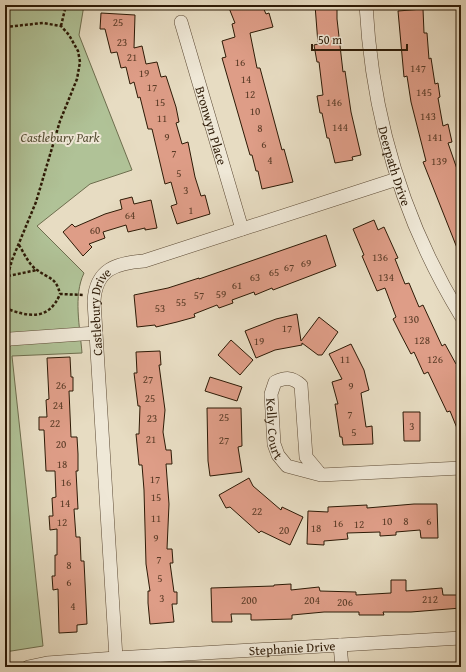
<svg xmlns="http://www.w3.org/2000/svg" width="466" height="672" font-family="'Gentium Book Plus',serif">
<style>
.green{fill:#b0c297;stroke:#6e6e4e}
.building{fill:#de9d87;stroke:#2d1a06}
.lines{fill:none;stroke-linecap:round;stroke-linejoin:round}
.minor-casing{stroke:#5c4a35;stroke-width:14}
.path{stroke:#2d1a06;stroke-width:2.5;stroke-dasharray:3 2;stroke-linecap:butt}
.minor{stroke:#efe8d7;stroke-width:13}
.labels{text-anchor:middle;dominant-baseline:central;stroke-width:4;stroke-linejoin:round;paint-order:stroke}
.number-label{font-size:11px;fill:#593b26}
.street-label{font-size:13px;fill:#2d1a06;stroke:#efe8d7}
.park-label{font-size:13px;font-style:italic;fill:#544c32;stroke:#efe8d7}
</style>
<rect width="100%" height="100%" fill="#e7dcc2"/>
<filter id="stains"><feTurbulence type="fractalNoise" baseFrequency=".005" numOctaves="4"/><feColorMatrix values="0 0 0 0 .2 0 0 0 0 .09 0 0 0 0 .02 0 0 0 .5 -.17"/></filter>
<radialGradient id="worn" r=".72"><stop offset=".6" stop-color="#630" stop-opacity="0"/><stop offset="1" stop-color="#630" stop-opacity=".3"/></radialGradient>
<path class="green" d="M5,5H84L79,35L132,170L90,184L37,226L84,273C73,296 80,327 82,353L12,356L43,646L5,652Z"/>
<path class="building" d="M235,5H262L266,14L269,13L273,27L250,33L257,68H260L282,150L284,149L293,182L262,189L258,171H256L252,155H250L222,58L226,57L222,41L235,37L232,24L235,23L229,8Z
M315,5H337V19L343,72L345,71L351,112L361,155L352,157L353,160L335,163L329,138H327L322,113H320L317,96L323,95L319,62H317L314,45L318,44Z
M423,9L424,33H427L429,59L431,58L435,84L438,83L440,97L438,98L443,126L448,124L452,142L448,143L457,169L461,168V258L423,162L426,161L411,102L407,76L404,77L398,11Z
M101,13L135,15L134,48L142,46L146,64L157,62L161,77L166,76L176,107L179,122L176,123L182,144L188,142L195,177L201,196L205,195L210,214L177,224L171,206L177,204L171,182L165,184L152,129H148L140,97L138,98L134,82L130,84L126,67L121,68L117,52L111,53L105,29H100Z
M132,197L134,204L151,200L157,228L145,230V228L128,232L126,225L103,232L105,238L89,244L92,247L83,256L63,232L72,224L75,227L105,214L122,209L120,200Z
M374,220L378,230L384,227L398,258L395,259L405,284L409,283L419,307L423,305L442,346L445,344L456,364L461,361V438L450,411L447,412L428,372L424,374L414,352L411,354L400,333L393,319L396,317L385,288L377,291L362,256L364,255L353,229Z
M326,235L336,266L273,290L272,288L255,295L254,292L232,300L233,303L219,308L217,305L194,314L195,317L177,322L156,327L155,325L137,327L134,295L168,288L199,278V279Z
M297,314L301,341L319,317L338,332L322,355H318L302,343V345L275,350L256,358L245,331L276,319Z
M231,340L253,360L240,375L218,355Z
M351,344L364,370L369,390L361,393L366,427L372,426L373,444L343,445L342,437H340L335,404H338L332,382L342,379L329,354Z
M160,351L161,365H159L165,410L163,432L166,450H171L172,464H166L169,504L167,549H172L173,563H170L174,592H177V604H172L174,622L150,624L148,603V591H150L146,564L144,490L142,465H139L136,434H139L140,406H138L134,373H137L136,352Z
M70,357L71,377H73V391H69L71,437H77L78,454V471H76L78,509H74L76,537H80L81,561H84L87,624L77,625V632L59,633L58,589L53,590L52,576H55V555H57V529L50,530L49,516H53L52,498L56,497L55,471H46L44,430H39V417H47L46,400L49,399L47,358Z
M210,377L242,387L237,401L205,391Z
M207,408H241L242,446L238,447L242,472L210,476L208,461Z
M403,412H420V441H404Z
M249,478L253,486L281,510L282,507L303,517L290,545L261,531L259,533L230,507L226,508L219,495Z
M414,504H437L438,538H421L420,530L396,532V535L380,536V532L347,533L348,539L324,541V545L307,544L308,511L328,512V507L367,505V508Z
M391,580H406V591L442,588L443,595H461V608L411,612H383L384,615H359V612H324L292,615V619L257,620H251V614H231L232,622H212L211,588L274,586V585L291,584V590L319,587L320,591L356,592V595L391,593Z"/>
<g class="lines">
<defs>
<g id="minor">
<path id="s1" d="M366,5C372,116 403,221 461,316"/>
<path id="s2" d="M181,22L242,229"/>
<path d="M5,341L10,339L96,333"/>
<path id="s3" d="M321,475L306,457L301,385C292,377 286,377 275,382L271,394L274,444L278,455L287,466L321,475L461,468"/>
<path d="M340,645L342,667"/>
<path id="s4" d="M116,658L94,301C96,269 116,263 144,261L397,179"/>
<path id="s5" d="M28,667L47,663L116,658L461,638"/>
</g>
</defs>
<use href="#minor" class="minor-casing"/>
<path class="path" d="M61,26L66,5
M5,27L43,23L61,26L69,35L78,51L80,62L77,79L60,121L36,202L12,260L5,286
M19,245C24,253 29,265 37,270C49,279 56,277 60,294
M8,276L37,270
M5,308C28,317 49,321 60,294L84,295"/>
<use href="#minor" class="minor"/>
</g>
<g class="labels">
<g class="number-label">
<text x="118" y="22">25</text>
<text x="122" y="42">23</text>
<text x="132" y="57">21</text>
<text x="240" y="62">16</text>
<text x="418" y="68">147</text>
<text x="144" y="73">19</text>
<text x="246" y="79">14</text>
<text x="152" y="87">17</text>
<text x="424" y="92">145</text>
<text x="250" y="94">12</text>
<text x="160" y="102">15</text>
<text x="334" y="102">146</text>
<text x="255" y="111">10</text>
<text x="428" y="116">143</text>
<text x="162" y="118">11</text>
<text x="340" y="127">144</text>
<text x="260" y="128">8</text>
<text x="167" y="137">9</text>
<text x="435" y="137">141</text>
<text x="264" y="144">6</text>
<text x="174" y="153">7</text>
<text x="270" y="160">4</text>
<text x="439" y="161">139</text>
<text x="179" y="173">5</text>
<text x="186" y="190">3</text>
<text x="191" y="210">1</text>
<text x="130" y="215">64</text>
<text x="95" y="230">60</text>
<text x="380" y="257">136</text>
<text x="306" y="263">69</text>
<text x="289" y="267">67</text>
<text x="274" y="272">65</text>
<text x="255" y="277">63</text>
<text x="386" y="277">134</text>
<text x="237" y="285">61</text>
<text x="221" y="294">59</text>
<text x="199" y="295">57</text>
<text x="181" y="302">55</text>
<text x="160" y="308">53</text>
<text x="411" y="319">130</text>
<text x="287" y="328">17</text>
<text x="422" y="340">128</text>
<text x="259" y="341">19</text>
<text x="345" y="359">11</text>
<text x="435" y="359">126</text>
<text x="148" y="379">27</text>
<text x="61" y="385">26</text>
<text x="351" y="386">9</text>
<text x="150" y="398">25</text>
<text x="58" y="405">24</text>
<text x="350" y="414">7</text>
<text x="224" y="417">25</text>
<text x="152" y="418">23</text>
<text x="55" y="423">22</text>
<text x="412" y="426">3</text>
<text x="354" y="432">5</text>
<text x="151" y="439">21</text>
<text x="224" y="440">27</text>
<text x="61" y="444">20</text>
<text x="62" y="464">18</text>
<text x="155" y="479">17</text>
<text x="66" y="482">16</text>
<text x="156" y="497">15</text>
<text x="65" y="503">14</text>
<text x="257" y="511">22</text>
<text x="156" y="518">11</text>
<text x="387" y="521">10</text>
<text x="406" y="521">8</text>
<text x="429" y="521">6</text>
<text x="62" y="522">12</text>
<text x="338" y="523">16</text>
<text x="359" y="524">12</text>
<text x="316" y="528">18</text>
<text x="284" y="530">20</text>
<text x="156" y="538">9</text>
<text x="159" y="559">7</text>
<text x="69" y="565">8</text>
<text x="160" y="578">5</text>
<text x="69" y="582">6</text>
<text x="162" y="598">3</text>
<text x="430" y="599">212</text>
<text x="249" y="600">200</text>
<text x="312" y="600">204</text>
<text x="345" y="602">206</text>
<text x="73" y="606">4</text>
</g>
<g class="street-label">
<text stroke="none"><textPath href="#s2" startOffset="108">Bronwyn Place</textPath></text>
<text stroke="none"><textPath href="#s1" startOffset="164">Deerpath Drive</textPath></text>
<text stroke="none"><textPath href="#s4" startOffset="348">Castlebury Drive</textPath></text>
<text stroke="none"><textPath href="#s3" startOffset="171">Kelly Court</textPath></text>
<text stroke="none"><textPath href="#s5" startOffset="265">Stephanie Drive</textPath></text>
</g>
<g class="park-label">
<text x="60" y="137">Castlebury Park</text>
</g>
</g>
<rect width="466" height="672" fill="none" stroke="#e7dcc2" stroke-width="20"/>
<rect x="6" y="6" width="454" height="660" fill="none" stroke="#2d1a06" stroke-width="2"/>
<rect x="10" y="10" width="446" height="652" fill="none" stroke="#2d1a06"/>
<path d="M312 44v6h95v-6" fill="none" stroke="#2d1a06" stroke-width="2"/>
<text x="318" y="44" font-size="12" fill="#2d1a06" stroke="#efe8d7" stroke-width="3" paint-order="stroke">50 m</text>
<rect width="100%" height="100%" filter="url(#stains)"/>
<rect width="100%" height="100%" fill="url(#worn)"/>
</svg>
